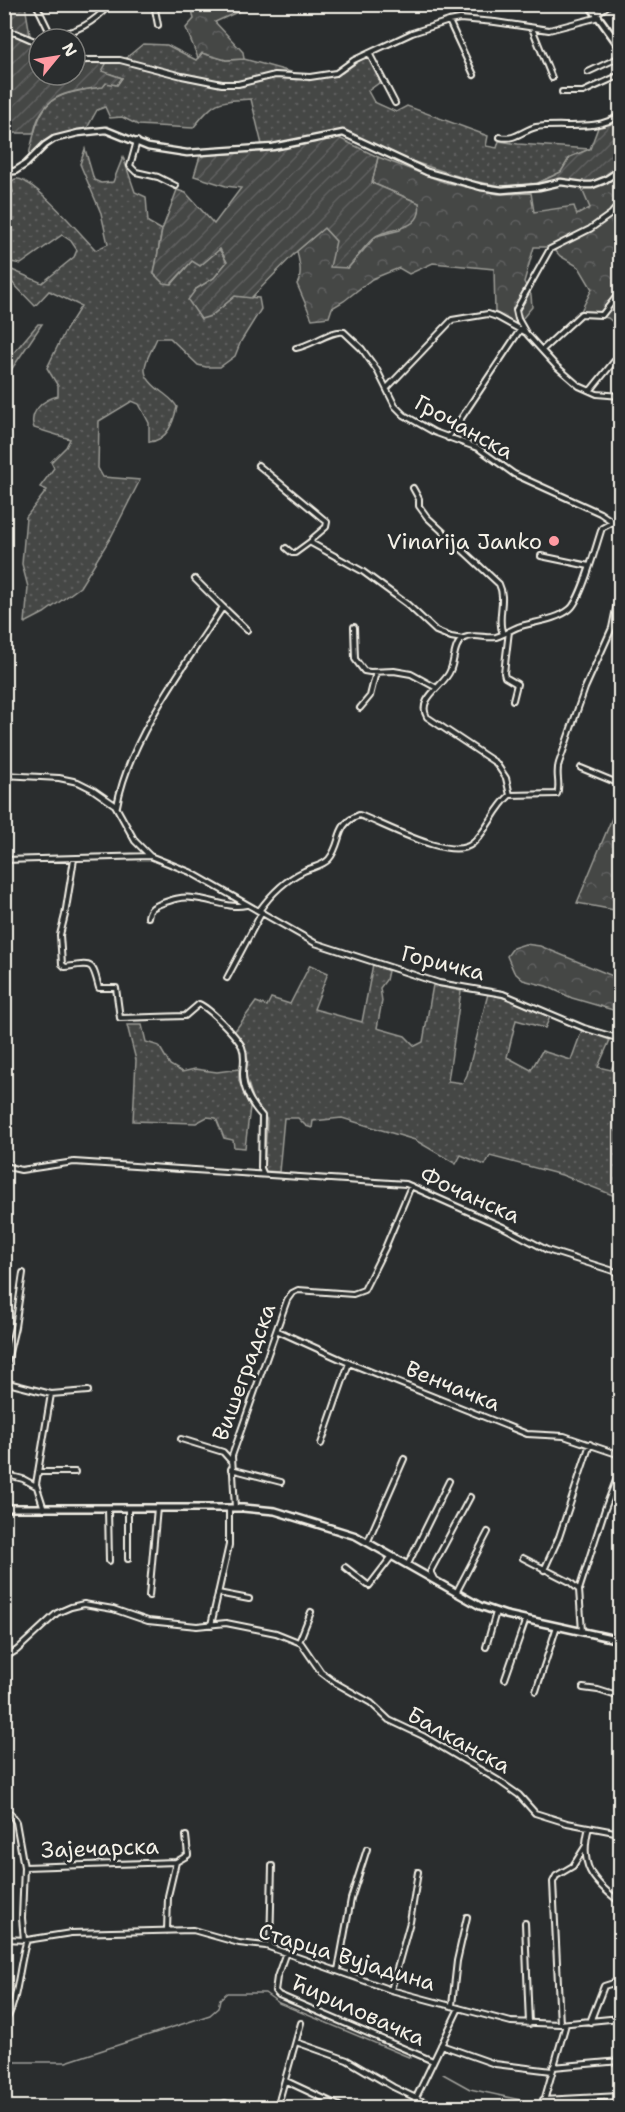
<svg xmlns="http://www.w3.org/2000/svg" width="625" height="2112" font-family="'Shantell Sans',sans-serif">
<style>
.built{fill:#373a3a}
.grass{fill:url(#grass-dots);stroke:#9c9c96;stroke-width:1.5}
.forest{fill:url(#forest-crowns);stroke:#9c9c96;stroke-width:1.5}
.garden{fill:url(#garden-furrows);stroke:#9c9c96;stroke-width:1.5}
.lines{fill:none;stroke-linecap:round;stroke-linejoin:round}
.stream{stroke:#9f9f9a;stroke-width:1.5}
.minor-casing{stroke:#f4f1e8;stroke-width:8}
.tertiary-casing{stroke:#f4f1e8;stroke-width:9}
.secondary-casing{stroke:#f4f1e8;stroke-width:10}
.minor{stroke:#2a2d2e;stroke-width:4}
.tertiary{stroke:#2a2d2e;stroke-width:4.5}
.secondary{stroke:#2a2d2e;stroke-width:5}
.poi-dot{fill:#ff9aa2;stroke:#2a2d2e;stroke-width:2}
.labels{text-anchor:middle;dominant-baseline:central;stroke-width:5;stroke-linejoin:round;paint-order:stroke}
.street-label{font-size:22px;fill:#f4f1e8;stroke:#2a2d2e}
.poi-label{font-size:22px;fill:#f4f1e8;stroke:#2a2d2e;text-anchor:end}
</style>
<defs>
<pattern id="grass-dots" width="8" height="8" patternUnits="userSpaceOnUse" patternTransform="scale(1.5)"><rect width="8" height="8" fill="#444645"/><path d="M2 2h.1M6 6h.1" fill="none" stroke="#606160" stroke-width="1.8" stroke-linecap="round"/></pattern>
<pattern id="forest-crowns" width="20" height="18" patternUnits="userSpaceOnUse" patternTransform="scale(1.5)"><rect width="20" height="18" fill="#444645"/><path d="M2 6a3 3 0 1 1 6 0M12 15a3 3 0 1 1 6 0" fill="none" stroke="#606160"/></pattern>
<pattern id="garden-furrows" width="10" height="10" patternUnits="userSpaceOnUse" patternTransform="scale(1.5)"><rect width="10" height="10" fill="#444645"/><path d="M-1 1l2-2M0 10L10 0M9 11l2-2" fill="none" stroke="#606160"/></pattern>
</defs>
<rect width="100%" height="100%" fill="#2a2d2e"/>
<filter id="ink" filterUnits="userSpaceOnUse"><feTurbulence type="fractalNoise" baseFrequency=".0167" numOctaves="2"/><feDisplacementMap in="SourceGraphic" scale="12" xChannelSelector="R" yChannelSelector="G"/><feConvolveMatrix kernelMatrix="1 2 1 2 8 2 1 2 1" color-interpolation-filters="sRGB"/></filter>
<g filter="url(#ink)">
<path class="built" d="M566,184L581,187L590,208L577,215L573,206L533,213L531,193L554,185Z"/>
<path class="grass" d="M143,44L167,45L196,60L202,53L226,60L244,59L291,72L301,78L342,73L369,54L383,80L368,91L374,102L396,112L407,106L488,136L486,146L497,148L499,141L518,144L590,149L570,157L561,172L536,184L501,186L473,181L405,159L342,131L277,144L262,145L251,99C216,101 216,100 193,128L138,125L122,117L110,118L105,107L97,110L87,128C54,135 52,136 28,159C41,102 43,95 102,87L106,83L117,85L122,78L101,71L107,62L120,63Z
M85,149L94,180L101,183L113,182L123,157L135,192L146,197L148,222L162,230L154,274L172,284L192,261L219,249L227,262L214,278L196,289L211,316L235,296L259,298L261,309L241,341L235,356L220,367H206L198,365L170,338H157C145,365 135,373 163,393C168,397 173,400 177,407C173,423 168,440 149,442V423L139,404L132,401L99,421L98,468L103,477L140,480L111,537L80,587L44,613L25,623L28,587L22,564L26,517L47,490L40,487L54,468L51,462L66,447L70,439L34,428C28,412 44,399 58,396V386L47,368L64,333L81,306L49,291L35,306L5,275V267L42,283L74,257L77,250L71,241L62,235L21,264L5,261V199L13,192L10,183C14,180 14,178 18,179C36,181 82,236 96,250L108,244L101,213L80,164Z
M38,324H42L5,379V363Z
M373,964L388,971L386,980L380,988L382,1001L377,1028L405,1036L415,1046L423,1042L433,985L461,991L448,1081L463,1083L467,1075L488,994L509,999L550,1017L545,1028L516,1020L507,1057L531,1070L542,1051L571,1060L582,1030L610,1040L598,1067L611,1070L620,1050V1198L562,1175L490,1156L485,1165L461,1155L456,1164L415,1140L342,1118L313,1121L312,1128L306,1126L298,1118H284L279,1172L266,1171L264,1167L267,1121L264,1114L255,1104L245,1074L248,1061L244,1043L234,1032L256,1002L267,1006L271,998L290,1004L310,965L328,973L314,1009L362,1022Z
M127,1025H142L146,1042L159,1046L170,1065L182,1072L195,1069L217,1072L239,1069V1081L250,1107L245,1148L234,1147L233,1140L224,1138L216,1118L207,1117L196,1123L133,1121L136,1060Z"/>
<path class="forest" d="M191,5H253L215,22L243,52L244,59L226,60L202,53L198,58L186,28L194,19Z
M378,157L444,182L498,194L531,193L534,212L574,206L577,215L590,208L581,187L603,185L620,171V284L616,290L620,294V328L608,318L580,313L592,289L579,267L560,256L552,247H534L524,282L531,295L532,307L517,325L495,312L494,269L433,263L409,274L399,268L372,279L344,301L332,308L329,317L312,319L297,284C303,275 299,261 297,251L324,228L336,241L348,268L376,236L400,230L419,203L372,183Z
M617,806L620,807V911L577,903Z
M525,944L540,946L620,979V1012L572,998L546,986L523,980L514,972L507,956L513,948Z"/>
<path class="garden" d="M5,4L25,5L30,35L15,30H5Z
M4,35H14L39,46V75H75V64L107,62L102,71L122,78L117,85L106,83L103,87C67,92 42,93 34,133H5Z
M620,116V166L603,180L584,183L564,179L536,184L561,172L570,157L590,149L599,125L615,121Z
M339,138L378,157L372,183L419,203C424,231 391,227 376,236C367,242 355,260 348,268L330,267L336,241L324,228L297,251L251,298L235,296L211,316L201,319L188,300L196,289L214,278L227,262L220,249L200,266L192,261L171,284L163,283L154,274L162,230L177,190L186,193L214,224L241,188L226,186L194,176L200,156L268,151Z"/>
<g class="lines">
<path class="stream" d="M4,2062H66L210,2015L218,2008L220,1999L227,1993H265L279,2003L411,2058
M443,2074L470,2089L534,2103
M547,2105L620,2104"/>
<defs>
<path id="minor" d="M36,4L53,39
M154,4L158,25
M596,14L610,4
M449,21L474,75
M532,28L552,78
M4,32L16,33L39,43
M52,36C76,32 93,24 110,4
M369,53L395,103
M75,60H120L182,76L222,84H238L275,75L310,77L336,73L354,60L369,53L412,33L449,21L460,19L495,22L549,30L599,17
M588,72L620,57
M562,92H583L620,75
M500,137C515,141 523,130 536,127C563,123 597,132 620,115
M137,141L130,166L136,172L158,177L176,186
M526,333L518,319L516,310L550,249L590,229L611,214L620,203
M296,348C311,346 332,329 344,332L362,349L377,370L395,406L404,415L434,432L478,448L514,474L600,513L613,522
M542,350L581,314L602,315L620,292
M387,388L452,320L488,314L497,317L526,333L556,366L579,386L597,394L620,396
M590,391L620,354
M448,438L520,330
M258,465L327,522L326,527L312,539L311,543L362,571L407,604L436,631L451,637L463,639
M413,488L419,499V506L427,517L499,584C507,600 496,618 503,634
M613,522L620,524
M286,548L292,553H295L310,542
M541,556L589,566
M223,607L247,630
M354,627L355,659L364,671L370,672L394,671L411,674L435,687
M509,631L504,673L505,677L517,684L513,700
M360,708L370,696L376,672
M581,768L620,784
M4,775L59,778L78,782L92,789L115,805L135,841L150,856L190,872L315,943L439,983L503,994L584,1028L620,1039
M510,795L506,778L496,763L427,717C416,699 445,685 450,671C455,661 453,644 464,638C475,633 486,639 496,637C504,635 510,630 518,627C533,622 557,620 570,609C582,599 596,545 602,528L613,522
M117,806C128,741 186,663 223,607L195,579
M74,859L65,915L60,935L62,964L65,967C93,963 92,961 99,988H116L120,1018L185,1016L199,1004C209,1008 237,1036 242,1047C246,1057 243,1064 243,1074C243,1091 252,1105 262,1116L261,1168L263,1173
M4,860L150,856
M259,911C271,894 285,880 304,871C312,867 323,866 329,859C343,842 334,825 359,815C383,823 452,863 473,843C487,831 495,808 510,795L557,794C561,784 555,775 559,763L585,688L612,628L620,589
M148,917C149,909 153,907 160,904C171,900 182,896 193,898C211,899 228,909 246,905
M227,978L262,912
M4,1166L21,1170L74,1162L406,1184L503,1227L547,1250L620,1273
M278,1331L349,1363L527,1434L564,1436L620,1455
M4,1374L15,1327L23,1273
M4,1382L51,1394L88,1391
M181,1439L223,1452L231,1461
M321,1444L349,1363
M231,1469L281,1482
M38,1472H75
M4,1474L23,1479L36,1486
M108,1508L109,1561
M235,1508L232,1456L287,1300L292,1293L298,1290L353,1294L364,1290L385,1248L411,1186
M44,1509L36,1484L51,1394
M368,1541L404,1459
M523,1558L570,1582L579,1590
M128,1559V1508
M408,1564L449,1481
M345,1567L369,1586L392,1556
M544,1570L559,1537L590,1444
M434,1579L431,1573V1570L470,1497
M218,1593L249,1599
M456,1593L488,1532
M149,1596L157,1508
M211,1625L229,1545V1508
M582,1631L579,1590L605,1509L620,1470
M299,1642L311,1612
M486,1647L496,1612
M4,1658L17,1650L57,1613L71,1607L84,1604L113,1609L148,1621L197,1626L226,1623L276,1633L301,1643L321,1672L334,1682L371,1703L389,1720L423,1736L499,1781L519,1795L535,1813L567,1823L620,1833
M505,1679L526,1619
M583,1688L598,1690L620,1697
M536,1691L557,1626
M4,1811L11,1814L16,1822L24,1867L22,1918L24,1940
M589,1827C579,1865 591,1880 620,1902
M24,1867L176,1862
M525,1923L529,2024
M167,1931L168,1896L176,1862L188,1855L186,1836
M4,1939L27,1940L71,1933L193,1930L239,1943L266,1946L391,1990L511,2022L560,2024L620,2018
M270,1947L272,1866
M286,1952L277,1977L275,1991L279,1995L433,2061
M338,1970L351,1899L367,1849
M391,1990L410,1922L418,1872
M452,2005L457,1961L467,1917
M4,2022C18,2007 19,1961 27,1940
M590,2022L604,1986L620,1981
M560,2024L553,1882L556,1876L573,1866L585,1847
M4,2041H5
M296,2042L347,2060L393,2087L437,2108
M441,2045L495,2064L552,2071
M553,2067L620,2061
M286,2081L344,2108
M543,2100L620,2096
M217,2108L225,2103L239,2108
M277,2108L301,2023
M411,2108L459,2008
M542,2108L566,2024"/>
<path id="tertiary" d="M4,172L15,171L26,164L45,145L54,139L78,133L106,130L148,147L187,153L273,147L343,133L427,172L481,187L502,190L539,187L561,182L583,185H592L605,180L620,170"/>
<path id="secondary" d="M589,4L620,47
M4,1508H243L275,1511L356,1536L480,1606L506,1615L620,1640"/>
</defs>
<use href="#minor" class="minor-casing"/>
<use href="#tertiary" class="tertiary-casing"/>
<use href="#secondary" class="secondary-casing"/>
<use href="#minor" class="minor"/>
<use href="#tertiary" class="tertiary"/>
<use href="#secondary" class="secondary"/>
</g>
</g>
<circle class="poi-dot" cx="554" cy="541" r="6"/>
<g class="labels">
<g class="street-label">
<text transform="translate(464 427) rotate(29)">Грочанска</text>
<text transform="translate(443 963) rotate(14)">Горичка</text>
<text transform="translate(470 1195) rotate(24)">Фочанска</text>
<text transform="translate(244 1372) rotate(-70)">Вишеградска</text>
<text transform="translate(453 1386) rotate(22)">Венчачка</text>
<text transform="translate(459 1740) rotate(29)">Балканска</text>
<text transform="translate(100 1848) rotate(-2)">Зајечарска</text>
<text transform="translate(347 1957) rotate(17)">Старца Вујадина</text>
<text transform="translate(358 2010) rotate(24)">Ћириловачка</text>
</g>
<g class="poi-label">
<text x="542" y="541">Vinarija Janko</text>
</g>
</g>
<rect width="625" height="2112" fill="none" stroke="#2a2d2e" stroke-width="24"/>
<rect x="12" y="12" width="601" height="2088" fill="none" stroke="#f4f1e8" stroke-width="2" filter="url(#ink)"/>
<g transform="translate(57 57) rotate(60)"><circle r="28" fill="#2a2d2e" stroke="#7b7b78" stroke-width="1.5"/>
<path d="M0-4.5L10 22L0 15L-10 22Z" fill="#ff9aa2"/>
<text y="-9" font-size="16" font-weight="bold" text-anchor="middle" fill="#f4f1e8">N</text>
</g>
</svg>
